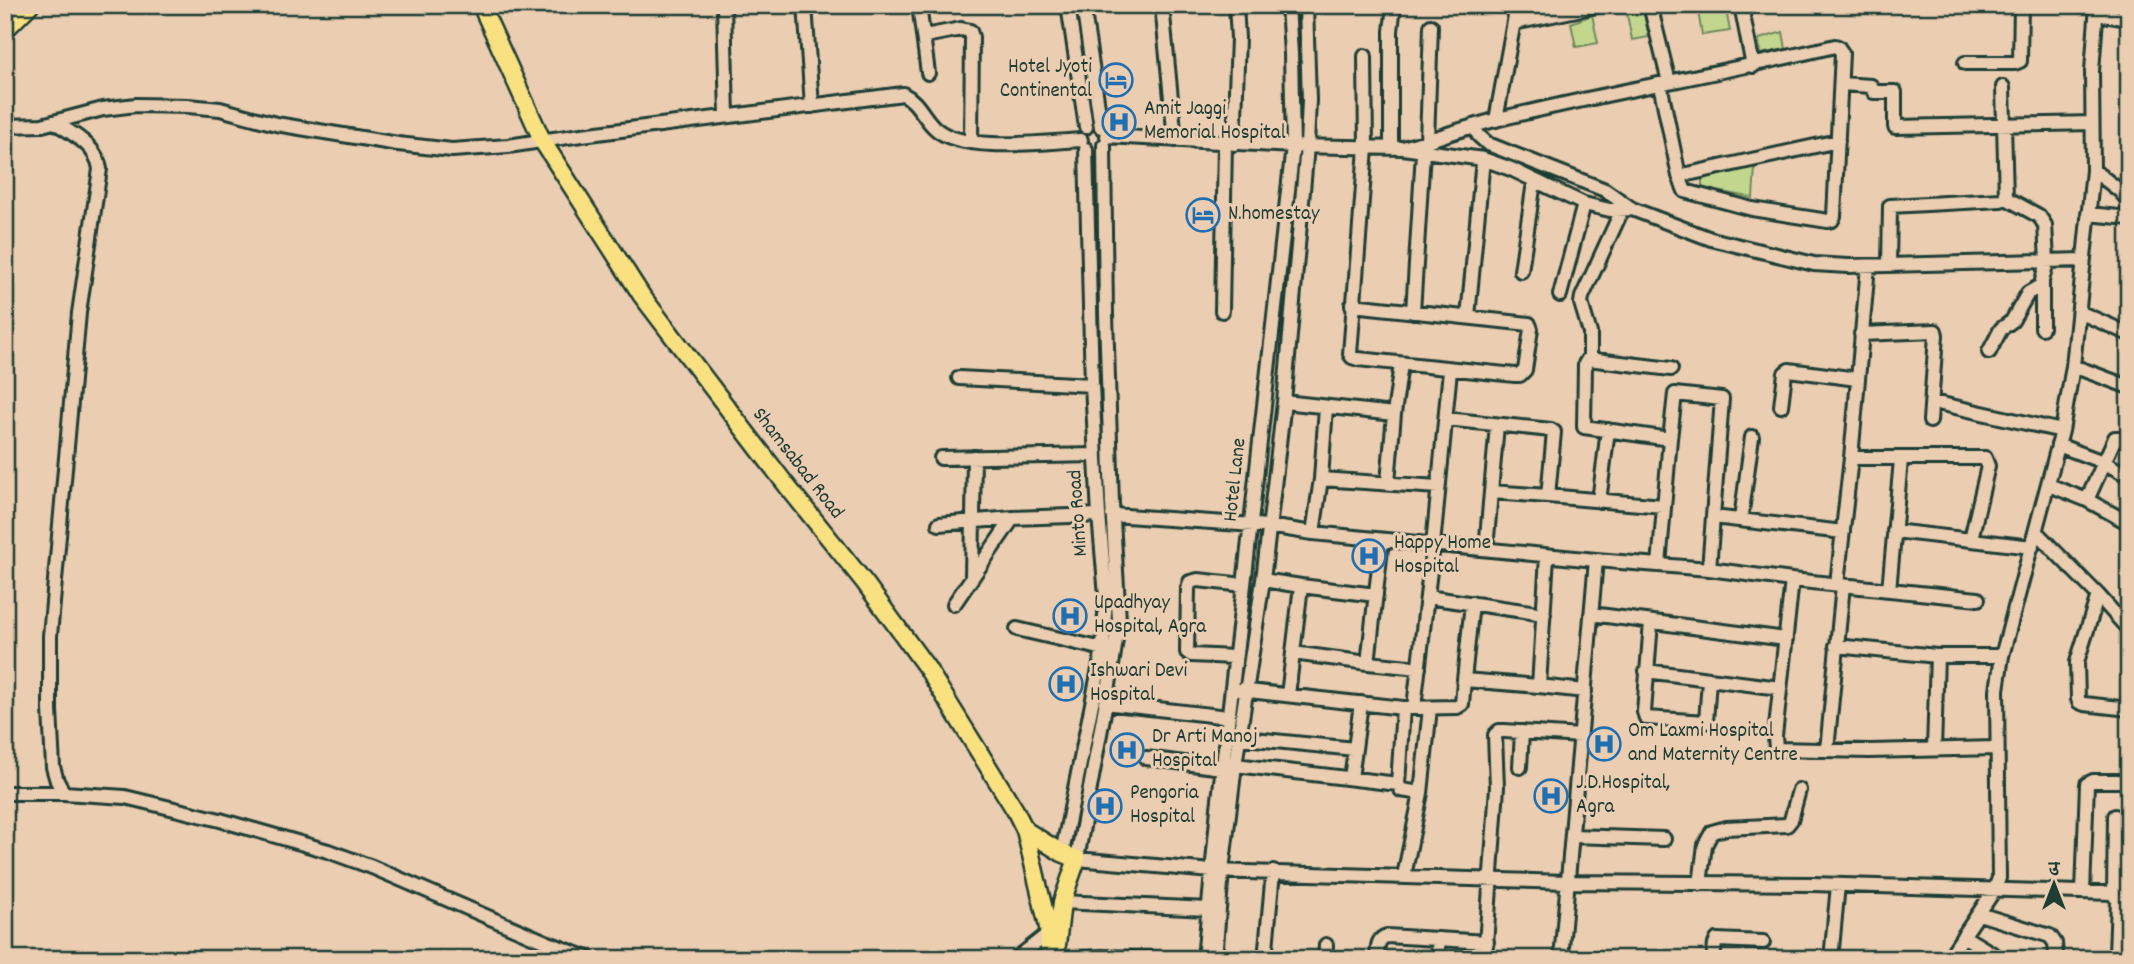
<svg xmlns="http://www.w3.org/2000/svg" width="2134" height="964" font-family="Dekko,'Playpen Sans Deva',sans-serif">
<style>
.green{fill:#c2d78d;stroke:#708a60;stroke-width:2}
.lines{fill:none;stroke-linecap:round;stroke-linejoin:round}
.stream{stroke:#5e9b9c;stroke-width:2.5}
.minor-casing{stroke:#1f3d34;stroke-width:18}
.major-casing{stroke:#1f3d34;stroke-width:21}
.minor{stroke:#ebcdb1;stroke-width:12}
.major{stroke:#f9e181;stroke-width:16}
.labels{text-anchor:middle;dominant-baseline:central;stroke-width:6;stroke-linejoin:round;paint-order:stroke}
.poi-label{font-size:21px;fill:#1f3d34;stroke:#ebcdb1;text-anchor:start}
.street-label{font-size:21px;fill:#1f3d34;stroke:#ebcdb1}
</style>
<rect width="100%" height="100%" fill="#ebcdb1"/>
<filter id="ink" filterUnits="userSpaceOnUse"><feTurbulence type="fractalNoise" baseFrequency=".0143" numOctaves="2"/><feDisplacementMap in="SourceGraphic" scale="14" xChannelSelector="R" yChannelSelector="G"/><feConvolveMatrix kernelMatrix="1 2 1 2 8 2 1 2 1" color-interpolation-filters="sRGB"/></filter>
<g filter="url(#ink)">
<path class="green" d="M1642,5L1649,37L1632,40L1626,9Z
M1697,5H1725L1730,31L1702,35Z
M1592,15L1598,43L1576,47L1571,23Z
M1783,32L1786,49L1760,54L1759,39Z
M1755,166L1753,198L1702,188V177Z"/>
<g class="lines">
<path class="stream" d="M1294,5L1298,51V82
M1257,522L1268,424
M1253,564L1257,529"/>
<defs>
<path id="minor" d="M724,5L727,116
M805,5L812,106
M919,5L928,73
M1068,5L1086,127
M1083,5L1101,127
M1162,5L1175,140
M1650,5L1669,82
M1741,5L1753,66
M2097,14L2129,19
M1514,23L1601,5
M925,36L961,29L970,31L972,37L971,142
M1965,63H2015L2020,61L2021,5
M1841,84L1871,86L1874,92H1895V127L2092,123
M2003,87L2006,198
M1496,120L1517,5
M56,123C73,134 97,146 100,169L79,313L50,636V710L53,767L57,781L64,793
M5,126L42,125L103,109L136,105L188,106L220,109L276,124L398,144L452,150L508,146L574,136L903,94C919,102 923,118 936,129C963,153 1045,142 1081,140
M1473,126L1479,136L1488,144L1605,190L1632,209L1711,239L1814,264L1848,266L2084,260
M1107,136L1293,146L1403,148L1483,159L1511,169L1584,204L1610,210L1632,209
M1427,141L1431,26
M1234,144L1238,38L1236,5
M1104,145L1106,315L1112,504L1119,620L1109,685L1077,859L1212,871L1568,882L1812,884L2112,893L2118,900L2116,954
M1391,148V31L1394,5
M1403,148C1434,139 1464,128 1495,120C1608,92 1723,73 1835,46L1838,47L1842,53L1834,216L1832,220L1828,221L1752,209L1685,191L1679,176L1660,84
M2093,170L2119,190L2129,201
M1679,176L1838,141
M2088,214L2129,218
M1889,265L1890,206L2001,200L2006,198L2039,216L2045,225L2047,261L2042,281V328
M1521,271L1534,182
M1560,295L1584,204
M1352,305L1529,324L1531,329L1525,370L1520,375H1515L1358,359L1352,357L1350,354L1366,148L1365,56
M1222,311L1225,143
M1413,312L1423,152
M2079,312L2129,334
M1468,317L1483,159
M1861,334L1935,331L1936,335L1930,421
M1989,352L2001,329L2012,321L2028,293L2042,285
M1590,360V333L1581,303L1582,297L1622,210
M2073,366L2129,387
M959,378L1092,385
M1284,402L1394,414
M1933,402L2062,431
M1781,406L1785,373L1789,370L1857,379
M1446,419L1551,430L1554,432L1548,496L1491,492L1486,549
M1670,439L1675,394L1722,399L1709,569
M2058,445L2103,462L2129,476
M941,458L1096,455
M1851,458H1985L1988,466L1971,539
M1321,479L1326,407
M1388,482L1394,414L1401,364
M2049,485L2087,500L2129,523
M1491,492L1497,425
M1548,496L1663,506
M2087,500L2115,438H2119L2129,443
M1599,501L1608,430
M1112,515L1268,526L1313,533L1596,560L1709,569L1792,580L1978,599
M1713,517L1843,532
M1741,519L1752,437
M939,524L1013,518L1099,515
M1894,531L2032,547
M2036,532L2098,595L2129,630
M1313,533L1321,479L1438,487
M1382,540L1368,663L1419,668
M1659,565L1670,439L1584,427L1585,364L1588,359L1671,369
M972,578L974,457
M1263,580L1301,586
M1792,580L1775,736L1776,749L1869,751L1997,748
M1837,584L1851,458L1868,266
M1889,590L1901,460
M2098,595L2077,662L2078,699L2079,702L2084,704L2129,709
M1427,597L1544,614
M1472,603L1464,680L1539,686L1547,556
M954,604L1013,518
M1591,614L1786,639
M1651,622L1644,712L1646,718L1706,722L1709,679
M1017,629L1103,649
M1836,646L1937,656H2002
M1293,653L1301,586L1376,595
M1234,657L1191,655L1187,652L1188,588L1190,582L1198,580L1244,585
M1646,671L1780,688
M1539,686L1585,691
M1240,690L1403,708L1457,707L1462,704L1464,680
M1288,695L1293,653L1368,663
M1105,703L1228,717
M1414,707L1433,545L1450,370
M1234,737L1355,749L1361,703
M1934,749L1937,656
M1827,750L1843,585
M1146,758L1222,768
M1227,764L1398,784L1401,790L1421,793
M1520,767L1522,732
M1351,778L1355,749
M1398,784L1403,708
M5,793H64L125,797L220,820L328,851L372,867L546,942L590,959
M1572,836L1664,839
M1062,853L1103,649L1106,596L1099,515L1092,385L1086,149
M1404,876L1421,793L1430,708
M1700,884L1705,845L1712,832L1726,828L1787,825L1791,820L1799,790
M2083,892L2087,784L2093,781H2129
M2114,894L2115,816
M1062,902L1208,909
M1979,914L2050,936L2055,943L2056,955
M1963,936L2001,959
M1016,959L1049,933H1056
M1074,959L1102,957L1155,959
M1204,959L1218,808L1244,585L1293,146L1291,54L1288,5
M1215,959L1222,871L1235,765L1263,580L1284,402L1307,146L1309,100L1306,5
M1265,959L1273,872
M1325,959L1326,945
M1377,959C1378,949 1376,939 1387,936L1487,942
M1437,959L1439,939
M1485,959L1497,787L1495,735L1499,731H1505L1581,736
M1561,959L1596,560
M1713,959L1715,944L1717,940L1763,942
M1831,959L1838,885
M1948,959L1995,889L1999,878L1997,690L2002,656L2062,431L2073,366L2093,170L2092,71L2097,5"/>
<path id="major" d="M481,5L543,142L642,296L787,486L865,583L927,668L1015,810L1025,830L1047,922L1049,933V959
M5,30L30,5
M1025,830L1062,853L1077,859L1062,902L1057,945"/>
</defs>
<use href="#minor" class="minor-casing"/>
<use href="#major" class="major-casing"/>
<use href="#minor" class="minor"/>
<use href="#major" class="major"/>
</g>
</g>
<defs>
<symbol id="hotel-ring" viewBox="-11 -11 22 22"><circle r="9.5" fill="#ebcdb1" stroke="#1f6fb2" stroke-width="1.5"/><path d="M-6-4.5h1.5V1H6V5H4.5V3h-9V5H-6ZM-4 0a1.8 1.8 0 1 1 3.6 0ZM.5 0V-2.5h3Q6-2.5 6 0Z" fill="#1f6fb2"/></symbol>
<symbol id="hospital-ring" viewBox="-11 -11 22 22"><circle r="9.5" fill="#ebcdb1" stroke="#1f6fb2" stroke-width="1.5"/><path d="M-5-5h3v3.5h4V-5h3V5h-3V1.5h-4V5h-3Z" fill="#1f6fb2"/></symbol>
</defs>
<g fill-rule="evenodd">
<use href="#hotel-ring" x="1097" y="61" width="38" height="38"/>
<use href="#hospital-ring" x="1100" y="103" width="38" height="38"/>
<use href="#hotel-ring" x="1184" y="196" width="38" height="38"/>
<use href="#hospital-ring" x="1350" y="537" width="38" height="38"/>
<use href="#hospital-ring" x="1051" y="597" width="38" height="38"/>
<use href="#hospital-ring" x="1047" y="665" width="38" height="38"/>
<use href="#hospital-ring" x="1585" y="725" width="38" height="38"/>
<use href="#hospital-ring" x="1108" y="731" width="38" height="38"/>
<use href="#hospital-ring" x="1532" y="777" width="38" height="38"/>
<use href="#hospital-ring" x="1086" y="787" width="38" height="38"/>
</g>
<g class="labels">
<g class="poi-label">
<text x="1092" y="68" text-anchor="end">Hotel Jyoti<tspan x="1092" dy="24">Continental</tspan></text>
<text x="1144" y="110">Amit Jaggi<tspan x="1144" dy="24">Memorial Hospital</tspan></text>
<text x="1228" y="215">N.homestay</text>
<text x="1394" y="544">Happy Home<tspan x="1394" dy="24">Hospital</tspan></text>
<text x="1094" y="604">Upadhyay<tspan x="1094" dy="24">Hospital, Agra</tspan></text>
<text x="1090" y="672">Ishwari Devi<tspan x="1090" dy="24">Hospital</tspan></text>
<text x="1628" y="732">Om Laxmi Hospital<tspan x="1628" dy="24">and Maternity Centre</tspan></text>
<text x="1152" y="738">Dr Arti Manoj<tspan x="1152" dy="24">Hospital</tspan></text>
<text x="1576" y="784">J.D.Hospital,<tspan x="1576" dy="24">Agra</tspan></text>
<text x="1130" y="794">Pengoria<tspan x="1130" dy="24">Hospital</tspan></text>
</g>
<g class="street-label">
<text transform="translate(797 464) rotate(52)">Shamsabad Road</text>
<text transform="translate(1236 480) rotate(-84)">Hotel Lane</text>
<text transform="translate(1079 513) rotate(-94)">Minto Road</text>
</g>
</g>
<rect width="2134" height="964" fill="none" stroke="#ebcdb1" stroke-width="28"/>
<rect x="14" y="14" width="2106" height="936" fill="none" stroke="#1f3d34" stroke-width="2.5" filter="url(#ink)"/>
<g transform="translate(2054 884)" stroke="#ebcdb1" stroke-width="5" paint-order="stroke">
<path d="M0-5L12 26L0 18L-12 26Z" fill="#1f3d34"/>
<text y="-10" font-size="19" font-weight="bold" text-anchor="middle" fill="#1f3d34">उ</text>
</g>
</svg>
